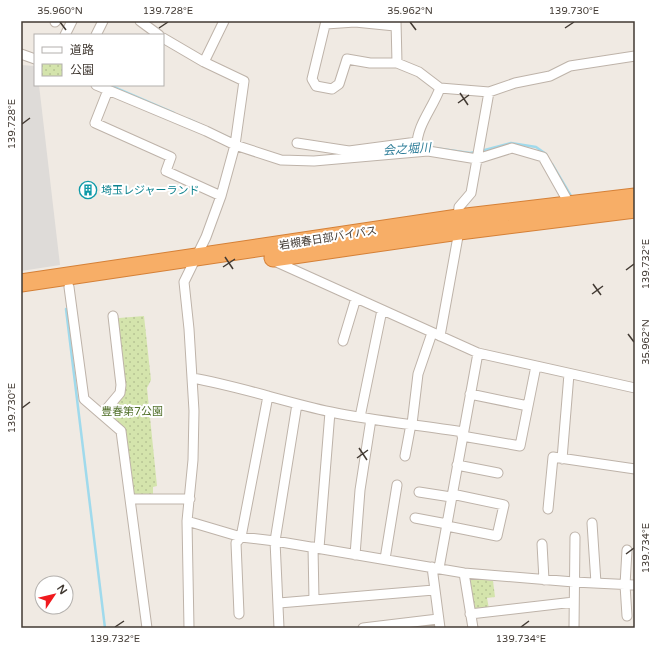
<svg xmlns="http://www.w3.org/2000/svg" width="656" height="649" font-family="'Varela Round','Noto Sans JP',sans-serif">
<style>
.park{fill:url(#park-dots)}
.parking{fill:#dedbd8}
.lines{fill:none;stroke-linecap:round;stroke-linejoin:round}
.stream{stroke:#a0daec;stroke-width:2.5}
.street-casing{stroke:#beb3a9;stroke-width:11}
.highway-casing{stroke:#d58037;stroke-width:19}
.street{stroke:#fff;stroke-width:9}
.highway{stroke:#f7ae67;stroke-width:17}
.ticks{fill:none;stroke:#423a33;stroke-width:1.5}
.labels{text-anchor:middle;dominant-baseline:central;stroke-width:4;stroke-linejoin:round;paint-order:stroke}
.culture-label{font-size:11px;fill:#0d838f;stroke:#fff;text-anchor:start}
.street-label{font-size:11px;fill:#423a33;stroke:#fff}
.park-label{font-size:11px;fill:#51702a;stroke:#fff}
.water-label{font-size:12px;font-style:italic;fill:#2f7e99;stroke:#fff}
.neatline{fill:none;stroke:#423a33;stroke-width:1.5}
.ticks-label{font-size:10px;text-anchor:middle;fill:#423a33}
</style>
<defs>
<pattern id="park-dots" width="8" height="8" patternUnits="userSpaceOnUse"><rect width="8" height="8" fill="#d4e4ac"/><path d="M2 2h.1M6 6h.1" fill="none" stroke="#b7c494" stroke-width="1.8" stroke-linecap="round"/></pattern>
</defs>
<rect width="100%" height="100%" fill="#f0eae3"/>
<path class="park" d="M144,316L151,380L147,388L157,486L153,487V495L139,496L134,494L125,429L108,412L123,394L115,321L119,318Z
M472,578L493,581L495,597L487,598L489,609L473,611L469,580Z"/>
<path class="parking" d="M21,65L35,66V85H39L60,265L21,271Z"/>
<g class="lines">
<path class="stream" d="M109,85L174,113
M188,119L234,140
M420,146L470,153L476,152
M481,151L511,143L536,147L546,154
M552,164L571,196
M66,309L105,628"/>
<defs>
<path id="street" d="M140,21L159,35
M326,21L312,79L316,86L332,89L339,84L347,59L370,63H397L419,72L440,88L489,92L515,83L550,76L570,66L635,56
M396,21L397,63
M55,22L56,21
M326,24L355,22L395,26
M65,35L72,21
M96,35L103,21
M163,38L204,62L244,81L235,145L221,196L206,237L184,282L189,329L194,411L193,460L187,521L189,628
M21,54L35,59
M204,62L224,21
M96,85L206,131L235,145L281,160L314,161L428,151L477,159L512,148L543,157L570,205
M108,90L95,123L171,157L166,171L221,196
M297,143L349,151L417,142
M417,147C416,126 433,108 440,88
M458,218L459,207L471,193L489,92
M272,260L478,353L635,388
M69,287L84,399L121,431L147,628
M440,336L459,231
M343,341L356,298
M192,378C239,386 284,402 331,412C374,421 419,425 463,432
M470,394L528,406
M104,412L120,393L121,385L113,316
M360,417L382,310
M412,424L418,374L432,333
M462,436L520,446L536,366
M405,456L411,424
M562,459L569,374
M457,465L498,473
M419,492L451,497
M130,499H190
M548,509L553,457L635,469
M415,518L447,524
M187,521L241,537L275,541L464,573L574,582L635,585
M592,523L596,583
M447,526L497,536L504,505L452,494
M542,544L544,580
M313,547L314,600
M319,548L330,412
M627,550L625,585L627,616
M355,555L360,490L371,419
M385,559L397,485
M432,567L440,628
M439,568L478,353
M464,573L473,628
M279,603L434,590
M239,614L236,543L241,537L268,396
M470,614L574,602
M279,628L275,541L297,404
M363,628L438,619
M574,628L575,537"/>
<path id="highway" d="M273,258L459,231L635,209
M21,283L458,218L635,197"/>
</defs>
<use href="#street" class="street-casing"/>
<use href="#highway" class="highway-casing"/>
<use href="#street" class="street"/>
<use href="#highway" class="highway"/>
</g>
<path class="ticks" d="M60,22L66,30M410,22L416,30M159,28L168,22M565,28L574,22M460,93L468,105M458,103L469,95M22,124L30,118M225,257L233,269M223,267L235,259M626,270L634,264M593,284L601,295M592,294L603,286M628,334L634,342M22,408L30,402M359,448L367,460M357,458L368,450M626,554L634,548M115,627L124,621M521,627L529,621"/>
<defs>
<symbol id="building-ring" viewBox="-11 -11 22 22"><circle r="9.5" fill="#fff" stroke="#0f9aa8" stroke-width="1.5"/><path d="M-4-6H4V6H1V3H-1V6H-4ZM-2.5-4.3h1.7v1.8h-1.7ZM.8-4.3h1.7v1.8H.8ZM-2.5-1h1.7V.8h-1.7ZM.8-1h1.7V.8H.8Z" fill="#0f9aa8"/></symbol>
</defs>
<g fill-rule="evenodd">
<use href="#building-ring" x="78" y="180" width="20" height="20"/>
</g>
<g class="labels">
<g class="culture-label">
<text x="101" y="190">埼玉レジャーランド</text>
</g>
<g class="street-label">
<text transform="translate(328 238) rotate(-9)">岩槻春日部バイパス</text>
</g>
<g class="park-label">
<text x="132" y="411">豊春第7公園</text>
</g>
<g class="water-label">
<text transform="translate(407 149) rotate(-4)">会之堀川</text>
</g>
</g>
<rect width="656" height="649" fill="none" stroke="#ffffff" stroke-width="44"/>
<rect x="34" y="34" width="130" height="52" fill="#ffffff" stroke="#b3b0ad"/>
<rect x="42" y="47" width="20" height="6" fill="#ffffff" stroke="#b3b0ad"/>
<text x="70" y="54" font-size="12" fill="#423a33">道路</text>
<rect x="42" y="64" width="20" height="12" fill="url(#park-dots)" stroke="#b3b0ad"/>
<text x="70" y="74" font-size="12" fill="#423a33">公園</text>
<g transform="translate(54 595) rotate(55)"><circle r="19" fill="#ffffff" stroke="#b3b0ad"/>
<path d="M0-3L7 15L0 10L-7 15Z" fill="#f01a1e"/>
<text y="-6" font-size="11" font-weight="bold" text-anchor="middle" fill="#423a33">N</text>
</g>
<rect x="22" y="22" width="612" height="605" class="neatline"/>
<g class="ticks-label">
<text x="60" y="14">35.960°N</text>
<text x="168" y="14">139.728°E</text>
<text x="410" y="14">35.962°N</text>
<text x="574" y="14">139.730°E</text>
<text transform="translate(11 124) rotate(-90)" y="4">139.728°E</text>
<text transform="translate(645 264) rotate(-90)" y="4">139.732°E</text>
<text transform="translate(645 342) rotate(-90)" y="4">35.962°N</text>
<text transform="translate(11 408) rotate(-90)" y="4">139.730°E</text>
<text transform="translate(645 548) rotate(-90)" y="4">139.734°E</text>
<text x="115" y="642">139.732°E</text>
<text x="521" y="642">139.734°E</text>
</g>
</svg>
